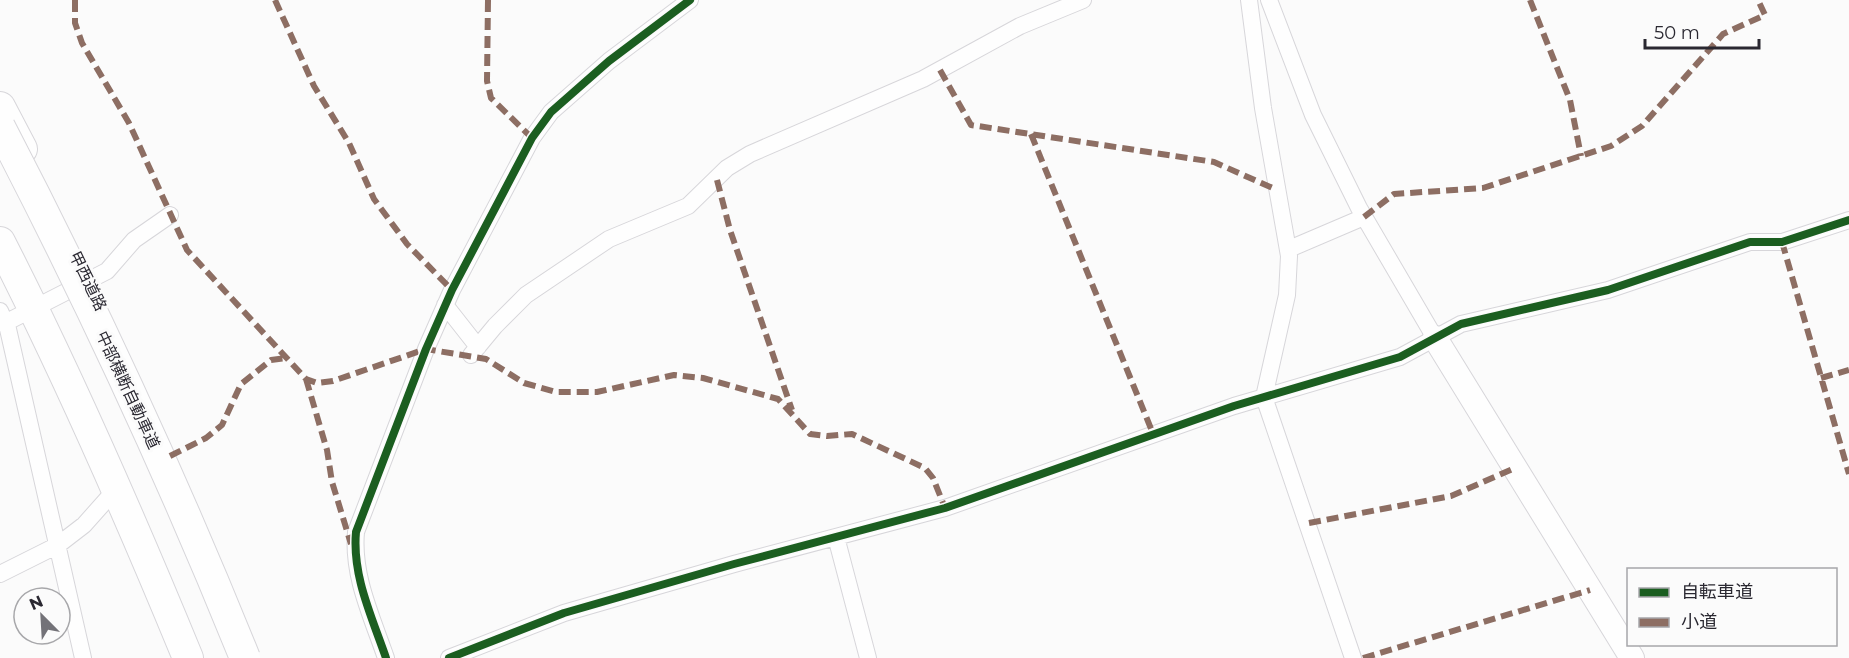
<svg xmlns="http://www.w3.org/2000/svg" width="1849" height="658" font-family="Montserrat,'Noto Sans JP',sans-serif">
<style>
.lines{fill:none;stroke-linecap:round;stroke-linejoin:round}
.street-casing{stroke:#d7d6da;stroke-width:18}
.secondary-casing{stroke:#d7d6da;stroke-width:26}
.highway-casing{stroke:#d7d6da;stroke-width:32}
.street{stroke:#fefefe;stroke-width:16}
.secondary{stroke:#fefefe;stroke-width:24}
.highway{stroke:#fefefe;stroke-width:30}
.highway-bridge-casing{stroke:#d7d6da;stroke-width:32;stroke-linecap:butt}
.highway-bridge{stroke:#fefefe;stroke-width:30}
.quiet{stroke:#8d6e63;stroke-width:6;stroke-dasharray:12 6;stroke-linecap:butt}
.cycleway-casing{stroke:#fbfbfb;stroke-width:11}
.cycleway{stroke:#1b5e20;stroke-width:8}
.labels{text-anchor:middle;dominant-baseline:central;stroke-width:6;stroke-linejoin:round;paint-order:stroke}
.street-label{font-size:16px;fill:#2a2831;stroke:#fbfbfb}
</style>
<rect width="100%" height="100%" fill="#fbfbfb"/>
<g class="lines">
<defs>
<path id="street" d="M1249,0L1263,108L1289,256L1287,295L1264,397L1353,658
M1269,0L1313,115L1359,208L1435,338
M1289,249L1364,217
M445,305L478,347
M0,311L8,329L83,658
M5,323L107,271L134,240L170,215
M471,355L495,326L526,295L609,239L688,206L727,168L750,154L923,79L1020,26L1083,0
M836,537L868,658
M0,574L58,545L84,525L116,489
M386,658C372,617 352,576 356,532L426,349L452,290L532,138L551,112L609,61L690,0
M449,658L564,613L734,564L945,508L1234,406L1400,357L1461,324L1608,290L1750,242H1782L1849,220"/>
<path id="secondary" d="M1435,338L1632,658"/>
<path id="highway" d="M0,107L22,149
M0,242C69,377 130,517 188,658"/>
</defs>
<use href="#street" class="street-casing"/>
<use href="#secondary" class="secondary-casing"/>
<use href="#highway" class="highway-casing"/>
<use href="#street" class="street"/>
<use href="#secondary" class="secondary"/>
<use href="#highway" class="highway"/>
<defs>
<path id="highway-bridge" d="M0,127C90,300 172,477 245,658"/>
</defs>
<use href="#highway-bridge" class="highway-bridge-casing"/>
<use href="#highway-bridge" class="highway-bridge"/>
<path class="quiet" d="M75,0V23L82,43L129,123L187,250L306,379L317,383L333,381L426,349L486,359L524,383L556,392H597L674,375L703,378L778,399L810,434L827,436L852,434L925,468L933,478L945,508
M275,0L314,86L349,143L374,199L407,244L452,290
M488,0L487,81L491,98L532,138
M1530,0L1570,100L1581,156
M940,70L971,125L1214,162L1277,190
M1031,134L1154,436
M717,180L730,230L792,410
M1364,217L1394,194L1483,188L1611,146L1642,126L1723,34L1765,15L1758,0
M1782,242L1849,474
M1821,378L1849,370
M306,379L327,450L332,482L351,544
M170,456L206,438L222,425L241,384L271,360L287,358
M1309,523L1451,496L1515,468
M1363,658L1590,590"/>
<defs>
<path id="cycleway" d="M386,658C372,617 352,576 356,532L426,349L452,290L532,138L551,112L609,61L690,0
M449,658L564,613L734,564L945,508L1234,406L1400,357L1461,324L1608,290L1750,242H1782L1849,220"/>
</defs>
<use href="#cycleway" class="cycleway-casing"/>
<use href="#cycleway" class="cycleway"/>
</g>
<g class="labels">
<g class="street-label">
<text transform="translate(88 281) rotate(64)">甲西道路</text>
<text transform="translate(128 390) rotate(65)">中部横断自動車道</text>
</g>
</g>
<rect x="1627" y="568" width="210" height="78" fill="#fbfbfb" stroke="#a7a7aa" stroke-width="1.5"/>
<rect x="1639" y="588" width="30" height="9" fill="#1b5e20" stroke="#a7a7aa" stroke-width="1.5"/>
<text x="1681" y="598" font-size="18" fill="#2a2831">自転車道</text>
<rect x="1639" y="618" width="30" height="9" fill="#8d6e63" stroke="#a7a7aa" stroke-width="1.5"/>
<text x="1681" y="628" font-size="18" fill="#2a2831">小道</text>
<g transform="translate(42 616) rotate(336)"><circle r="28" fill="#fbfbfb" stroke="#a7a7aa" stroke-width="1.5"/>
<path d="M0-4.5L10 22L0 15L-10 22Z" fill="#737278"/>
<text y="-9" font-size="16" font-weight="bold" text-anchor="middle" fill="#2a2831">N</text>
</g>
<path d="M1645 39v9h114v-9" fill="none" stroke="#2a2831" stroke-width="3"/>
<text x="1654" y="39" font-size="18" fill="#2a2831" stroke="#fbfbfb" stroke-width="4.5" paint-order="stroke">50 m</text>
</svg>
